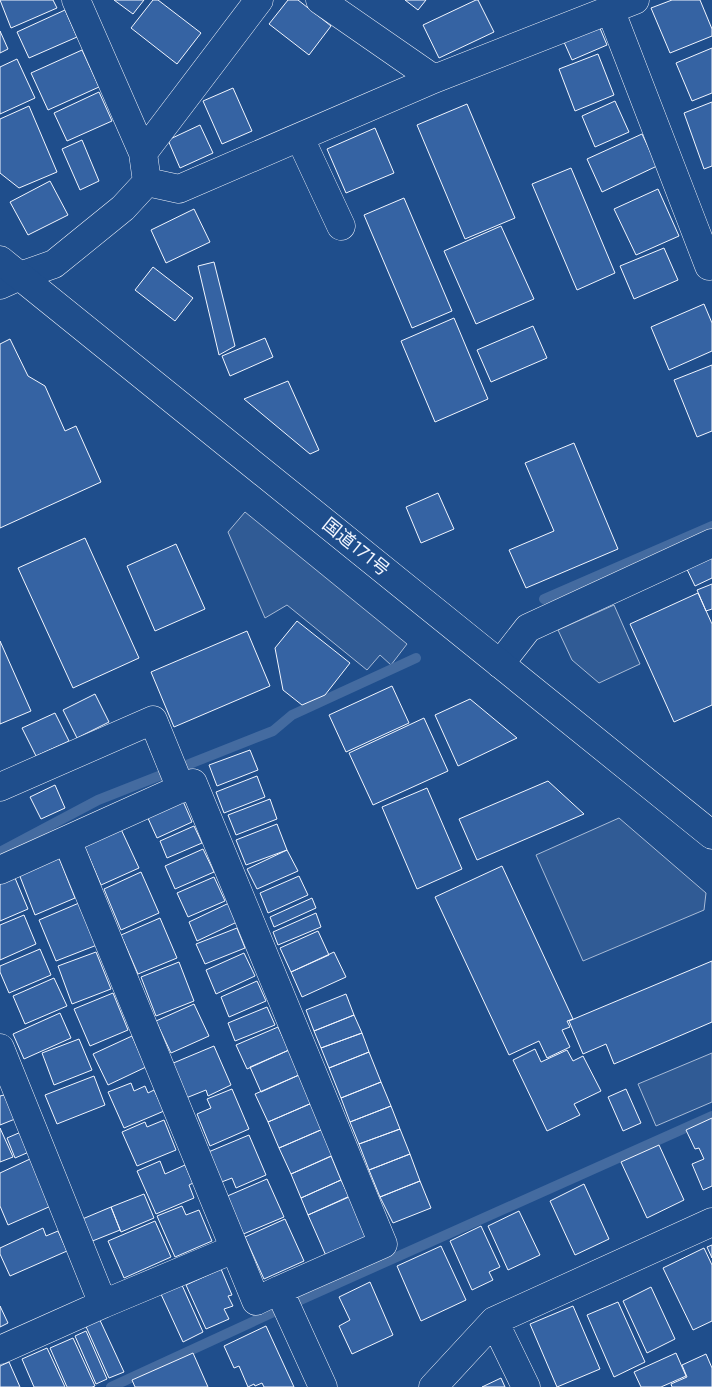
<svg xmlns="http://www.w3.org/2000/svg" width="712" height="1387" font-family="Jost,'Noto Sans JP',sans-serif">
<style>
.built{fill:#305b95;stroke:#a8bbd7}
.lines{fill:none;stroke-linecap:round;stroke-linejoin:round}
.stream{stroke:#446ba0;stroke-width:10}
.building{fill:#3563a3;stroke:#f2f6ff}
.minor-casing{stroke:#f2f6ff;stroke-width:29}
.highway-casing{stroke:#f2f6ff;stroke-width:29}
.minor{stroke:#1f4e8c;stroke-width:28}
.highway{stroke:#1f4e8c;stroke-width:28}
.labels{text-anchor:middle;dominant-baseline:central;stroke-width:4;stroke-linejoin:round;paint-order:stroke}
.street-label{font-size:18px;fill:#f2f6ff;stroke:#1f4e8c}
</style>
<rect width="100%" height="100%" fill="#1f4e8c"/>
<path class="built" d="M245,512L407,644L391,665L380,655L367,670L287,605L265,618L228,532Z
M614,605L640,664L599,683L572,660L558,630Z
M619,818L706,893L704,910L583,961L536,855Z
M712,1053V1102L656,1126L638,1084Z"/>
<g class="lines">
<path class="stream" d="M544,599L712,526
M0,852L98,800L273,731L292,715L416,658
M111,1387L278,1310L712,1116"/>
</g>
<path class="building" d="M0,0H53L57,8L11,28Z
M114,0H144L133,14Z
M153,0H158L201,33L177,64L131,28Z
M288,0H298L331,26L309,55L269,24Z
M405,0H426L418,10Z
M476,0H478L494,32L439,58L423,25Z
M672,0H700L712,29V36L670,53L651,8Z
M65,10L77,37L29,58L17,32Z
M599,26L607,45L572,60L564,42Z
M0,31L8,49L0,53Z
M712,48V93L692,101L676,63Z
M82,50L99,87L48,110L31,73Z
M598,54L614,95L575,111L559,69Z
M17,59L35,98L0,114V67Z
M233,88L252,131L222,144L203,101Z
M99,92L112,121L67,141L54,113Z
M615,101L629,132L595,147L582,116Z
M712,102V166L704,169L684,113Z
M467,104L515,218L465,239L417,125Z
M29,106L57,172L19,188L0,173V119Z
M200,125L213,153L180,168L168,140Z
M375,128L394,173L346,193L327,149Z
M642,134L657,166L602,192L587,159Z
M82,140L99,181L80,190L62,149Z
M571,168L615,273L577,290L532,184Z
M50,181L68,215L28,235L10,202Z
M658,189L679,236L636,255L614,209Z
M404,198L452,311L412,328L364,215Z
M194,209L210,242L166,263L151,230Z
M501,226L534,299L476,324L444,251Z
M664,248L678,280L634,299L620,266Z
M214,262L235,346L219,355L198,266Z
M153,267L193,298L175,321L135,290Z
M704,304L712,323V351L669,370L651,327Z
M454,318L488,399L435,422L401,341Z
M533,326L547,358L491,382L477,350Z
M265,338L273,357L230,376L222,356Z
M10,339L28,376L45,386L65,431L76,426L101,482L0,528V344Z
M712,365V431L697,437L674,380Z
M288,381L319,450L310,454L244,399Z
M574,443L618,549L526,588L509,550L554,531L525,463Z
M438,493L454,529L421,543L406,507Z
M85,538L139,658L73,688L18,568Z
M176,544L205,609L155,631L127,566Z
M712,550V578L695,586L684,563Z
M712,584V609L706,611L697,590Z
M698,593L712,624V705L674,722L630,624Z
M297,621L350,663L325,695L302,705L283,690L275,648Z
M247,631L270,686L174,727L151,672Z
M0,641L31,711L0,724Z
M392,686L409,723L346,752L329,715Z
M95,694L109,722L77,738L63,710Z
M470,699L517,738L458,766L435,715Z
M55,713L69,741L36,756L22,728Z
M424,718L448,771L373,805L349,753Z
M250,750L258,770L217,786L209,765Z
M257,776L265,797L224,813L216,792Z
M548,781L584,814L477,860L459,819Z
M55,785L65,808L41,819L30,797Z
M427,788L462,869L417,889L382,807Z
M182,799L192,822L157,838L147,816Z
M270,799L277,819L236,835L228,815Z
M277,824L287,850L246,865L236,840Z
M194,826L202,843L167,858L160,841Z
M120,827L139,868L101,885L83,843Z
M203,849L214,872L175,889L165,866Z
M287,850L298,871L257,889L247,869Z
M59,858L75,898L35,915L19,874Z
M502,866L573,1019L567,1021L570,1027L562,1030L570,1047L547,1058L539,1041L509,1055L435,897Z
M141,872L159,913L121,930L104,889Z
M299,876L308,895L268,913L260,893Z
M214,877L225,901L188,917L177,893Z
M15,878L28,909L0,921V884Z
M312,898L316,908L274,927L270,917Z
M79,903L97,945L56,961L39,920Z
M229,903L237,922L197,941L189,922Z
M316,913L321,927L278,945L273,932Z
M24,915L36,944L0,960V925Z
M160,918L177,958L138,974L121,935Z
M237,928L245,948L205,964L196,944Z
M318,931L329,955L291,972L280,948Z
M40,949L51,975L9,993L0,972V966Z
M96,952L111,989L72,1004L58,966Z
M334,952L346,977L302,997L291,972Z
M244,953L255,976L216,994L206,970Z
M712,961V1022L614,1064L606,1044L583,1054L569,1021Z
M179,962L194,1001L156,1016L141,977Z
M54,978L67,1006L25,1024L13,996Z
M257,981L266,1001L229,1017L221,997Z
M113,993L128,1030L90,1046L74,1009Z
M346,994L354,1015L314,1031L306,1010Z
M194,1004L209,1036L171,1053L156,1021Z
M267,1007L275,1025L235,1041L228,1023Z
M60,1013L71,1038L24,1059L13,1034Z
M354,1015L362,1033L321,1048L314,1031Z
M278,1027L289,1050L247,1069L236,1045Z
M362,1033L369,1052L329,1068L321,1048Z
M132,1036L146,1067L108,1085L93,1054Z
M79,1039L92,1070L54,1085L42,1053Z
M214,1046L231,1085L208,1096L206,1090L186,1098L171,1064Z
M535,1049L541,1062L567,1050L573,1061L583,1056L601,1091L574,1104L580,1115L547,1131L513,1060Z
M289,1050L299,1075L261,1092L250,1067Z
M369,1052L381,1082L341,1098L329,1068Z
M299,1075L312,1103L268,1122L255,1094Z
M94,1076L105,1105L57,1124L45,1095Z
M381,1082L391,1106L350,1122L341,1098Z
M131,1083L134,1091L145,1086L148,1093L154,1090L164,1111L124,1128L108,1092Z
M232,1089L249,1129L210,1146L197,1114L211,1108L207,1099Z
M626,1089L641,1123L623,1131L608,1097Z
M4,1095L15,1119L0,1125V1096Z
M312,1103L323,1129L279,1148L268,1122Z
M391,1106L400,1129L359,1144L350,1122Z
M712,1118V1186L703,1190L692,1164L704,1159L699,1148L695,1149L686,1130Z
M164,1120L176,1150L137,1166L122,1132L145,1122L147,1127Z
M0,1128L13,1157L0,1162Z
M323,1129L334,1155L291,1174L279,1148Z
M400,1129L410,1154L369,1170L359,1144Z
M21,1132L29,1152L15,1158L7,1138Z
M249,1135L266,1175L236,1188L232,1178L219,1183L206,1153Z
M659,1145L684,1200L647,1218L621,1162Z
M410,1154L420,1181L380,1197L369,1170Z
M331,1156L341,1180L301,1198L291,1174Z
M30,1159L51,1206L8,1225L0,1206V1173Z
M160,1161L165,1174L185,1165L193,1183L189,1185L194,1198L156,1214L137,1171Z
M267,1179L284,1217L241,1235L225,1197Z
M341,1180L349,1197L308,1215L301,1198Z
M420,1181L431,1208L393,1223L380,1197Z
M584,1184L609,1239L575,1255L550,1201Z
M144,1194L154,1218L121,1232L111,1207Z
M352,1195L367,1240L327,1258L308,1215Z
M182,1206L186,1215L199,1210L212,1241L175,1257L157,1216Z
M111,1207L120,1230L90,1242L80,1220Z
M519,1211L540,1255L508,1270L488,1226Z
M285,1219L304,1261L264,1279L245,1237Z
M155,1221L171,1257L124,1278L108,1241Z
M481,1226L500,1267L489,1272L493,1280L472,1290L450,1241Z
M43,1228L46,1236L58,1231L67,1251L10,1276L0,1254V1248Z
M712,1245V1258L707,1247Z
M441,1246L466,1300L421,1321L397,1266Z
M704,1248L712,1265V1321L693,1330L663,1268Z
M221,1269L232,1295L228,1296L233,1306L224,1309L229,1319L206,1329L186,1285Z
M370,1282L393,1335L352,1354L339,1326L350,1320L339,1297Z
M181,1283L203,1332L183,1342L160,1292Z
M651,1287L675,1339L647,1353L623,1301Z
M618,1302L645,1362L614,1377L587,1315Z
M0,1306L8,1323L0,1327Z
M573,1306L600,1369L557,1387L530,1324Z
M98,1316L124,1372L109,1378L84,1322Z
M266,1326L294,1387H264L262,1383L255,1386L254,1384L248,1387L239,1366L234,1368L224,1346Z
M86,1331L107,1379L96,1384L75,1336Z
M73,1338L95,1386L92,1387H67L50,1348Z
M47,1348L65,1387H34L22,1359Z
M193,1353L208,1387H135L132,1380Z
M676,1353L686,1376L661,1387H641L634,1372Z
M706,1354L712,1368V1387H672L671,1384L687,1377L682,1365Z
M9,1362L20,1387H0V1366Z
M501,1378L505,1387H482Z"/>
<g class="lines">
<defs>
<path id="minor" d="M76,0L143,153L147,182
M320,0L434,79
M610,9L709,266
M300,138L341,226
M143,153L259,0
M147,182L179,189L434,79L635,0
M0,285L20,276L54,264L123,208L147,182
M500,664L528,628L712,543
M0,787L153,720L181,789
M67,840L256,1301L279,1290
M0,870L193,783L383,1244L279,1290L323,1387
M0,1048L103,1304L234,1249
M0,1350L103,1304
M433,1387L494,1321
M526,1387L494,1321L712,1222"/>
<path id="highway" d="M0,260L712,835"/>
</defs>
<use href="#minor" class="minor-casing"/>
<use href="#highway" class="highway-casing"/>
<use href="#minor" class="minor"/>
<use href="#highway" class="highway"/>
</g>
<g class="labels">
<g class="street-label">
<text transform="translate(356 547) rotate(39)">国道171号</text>
</g>
</g>
</svg>
